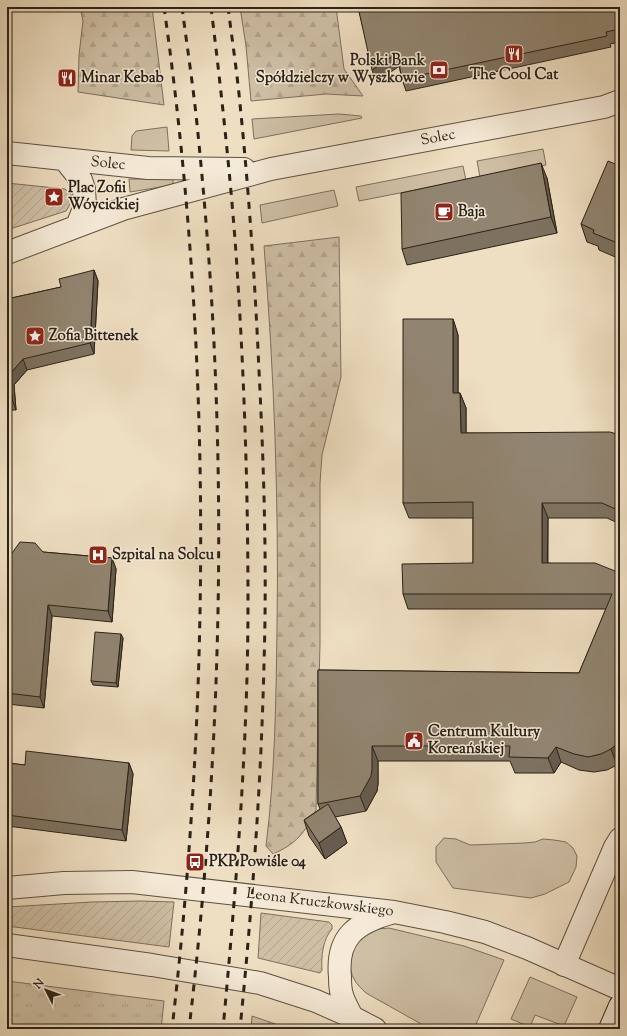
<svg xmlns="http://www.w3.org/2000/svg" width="627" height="1036" font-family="'Sorts Mill Goudy',serif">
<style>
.grass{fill:#cebfa5;stroke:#7c705e}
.forest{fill:url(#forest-firs);stroke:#7c705e}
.park{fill:url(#park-tufts);stroke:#7c705e}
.garden{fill:url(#garden-furrows);stroke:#7c705e}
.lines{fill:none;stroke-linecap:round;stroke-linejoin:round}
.minor-casing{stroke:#5c5142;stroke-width:24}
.tertiary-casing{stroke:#5c5142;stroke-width:24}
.secondary-casing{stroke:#2b2217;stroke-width:24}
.minor{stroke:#f5ead7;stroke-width:22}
.tertiary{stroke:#f5ead7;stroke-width:22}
.secondary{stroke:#f5ead7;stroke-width:22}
.rail{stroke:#2b2217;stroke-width:3;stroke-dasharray:7 7;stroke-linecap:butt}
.wall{fill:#7d7260;stroke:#2b2217}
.shaded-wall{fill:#665c4e;stroke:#2b2217}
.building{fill:#918470;stroke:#2b2217}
.labels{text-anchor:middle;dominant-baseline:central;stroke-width:3;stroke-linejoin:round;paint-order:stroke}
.poi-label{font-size:15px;font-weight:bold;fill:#2b2217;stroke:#f5ead7;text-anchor:start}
.street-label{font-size:15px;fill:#2b2217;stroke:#f5ead7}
</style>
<defs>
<pattern id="forest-firs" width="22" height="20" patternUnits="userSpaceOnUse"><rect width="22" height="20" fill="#cebfa5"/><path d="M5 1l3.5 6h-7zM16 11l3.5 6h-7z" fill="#b1a48d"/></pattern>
<pattern id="park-tufts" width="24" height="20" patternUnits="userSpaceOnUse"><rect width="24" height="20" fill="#cebfa5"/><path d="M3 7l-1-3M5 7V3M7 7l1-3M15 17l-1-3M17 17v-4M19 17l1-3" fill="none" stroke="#b1a48d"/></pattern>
<pattern id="garden-furrows" width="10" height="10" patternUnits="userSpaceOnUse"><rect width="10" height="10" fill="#cebfa5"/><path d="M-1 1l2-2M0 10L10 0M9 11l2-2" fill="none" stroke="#b1a48d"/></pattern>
</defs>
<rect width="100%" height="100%" fill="#efdfc2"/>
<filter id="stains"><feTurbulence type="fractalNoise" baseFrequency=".005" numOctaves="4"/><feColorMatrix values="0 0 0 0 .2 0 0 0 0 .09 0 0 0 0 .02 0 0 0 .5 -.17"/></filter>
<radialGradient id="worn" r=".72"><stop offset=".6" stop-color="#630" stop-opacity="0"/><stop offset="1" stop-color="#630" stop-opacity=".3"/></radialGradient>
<path class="grass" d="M339,114L361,116L362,118L254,139L252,119Z
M167,127L169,151L131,150L132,136L136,131Z
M543,149L546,165L480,177L477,161Z
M463,166L466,180L359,201L356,187Z
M129,179H173V185L130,192Z
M334,190L338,206L262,223L260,205Z
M444,838L456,839L470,845L525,843L535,842L543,839L554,840L566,842L573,848L577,856L576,867L569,882L545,894L531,898L453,888L436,862V847Z
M389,928L464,946L504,960L474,1029H430L366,993C362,989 357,985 354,979C344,961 355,938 373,930C378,928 384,929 389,928Z
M530,977L577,997L564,1026L535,1015L530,1027L511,1019Z"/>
<path class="forest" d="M80,7H152L164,105L78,92L79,55L83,21Z
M240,7H336L344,69L363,96L326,94L251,101L246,46Z
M339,237L341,377L322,455L320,483V644L316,810C305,833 296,844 273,854L266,846C275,774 276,701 277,629C279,501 274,373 264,246Z
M252,1016L290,1029H251Z"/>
<path class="park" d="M7,981L164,1001L161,1029H7Z"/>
<path class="garden" d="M7,183L65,189L71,194L72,201L66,211L7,230Z
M141,901L174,902L169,947L7,926V907L92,902Z
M261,913L329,922L332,925V929C323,939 321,956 322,970L320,973L258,958Z"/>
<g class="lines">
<defs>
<path id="minor" d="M564,965L615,847L620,839"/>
<path id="tertiary" d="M7,153L148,168L244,169
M65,160L81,180L84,189L85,206L77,226
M7,253L123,209L271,169L604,107L620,101
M7,888L64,883L132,882L394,912L445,922L485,932L527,948L620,989
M7,945L152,965L260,983L316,1001L352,1017L375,1029
M352,1017C349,1010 344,1003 342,995C340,989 340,982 340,977C336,937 356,923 391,913"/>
<path id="secondary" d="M610,1029L620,1006"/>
</defs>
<use href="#minor" class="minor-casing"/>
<use href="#tertiary" class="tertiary-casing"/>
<use href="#secondary" class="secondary-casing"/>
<use href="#minor" class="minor"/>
<use href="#tertiary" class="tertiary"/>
<use href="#secondary" class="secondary"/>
<path class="rail" d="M164,7C212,346 211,690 172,1029
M182,7C187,46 193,85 197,124C206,213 213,302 216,392C224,605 214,817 189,1029
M211,7C221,89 230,171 236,253C244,369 248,486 248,603C248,745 236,887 223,1029
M228,7C232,39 237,72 240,104C249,193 255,282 259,371C264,469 267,567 264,664C261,786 252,908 240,1029"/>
</g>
<path class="wall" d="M358,7H620V42L610,44L611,47L406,91L402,79L399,66L376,82Z
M620,166V259L599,250L598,246L587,242L581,224Z
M547,178L557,233L407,265L402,249Z
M94,270L98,281L94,354L27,370L14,385L16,410H7V299L61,287Z
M453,319L458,335V393H460L466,408V433L620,435V524L607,518H548V563L620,573V762L617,765L607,770L594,772L579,770L561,762L554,773H515L510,761H378V784L377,791L366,811L335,817L341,827L347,843L325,859L309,836L304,820L320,809L318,804V670L579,673L606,609H408L403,594L473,563V518H409L403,503Z
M43,552L112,558L116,569L112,622L52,616L44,708L7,704V560Z
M123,638L118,687L93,685L91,681Z
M7,763L25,765L129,763L133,774L126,841L7,826Z"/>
<path class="shaded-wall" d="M397,53L401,65L376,82L372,70Z
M541,163L547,178L557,233L551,217Z
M94,270L98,281L94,354L90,343Z
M453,319L458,335V408L453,393Z
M23,359L27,370L14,385L16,410L12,399L10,374Z
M460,393L466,408V449L461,433Z
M7,452L8,455L7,470Z
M542,503L548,518L547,579L542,563Z
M112,558L116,569L112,622L108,611Z
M48,605L52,616L44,708L40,697Z
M121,634L123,638L118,687L116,683Z
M620,741V762L617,765L611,749Z
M372,746L378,761V784L377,791L366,811L360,796Z
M556,747L561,762L554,773L548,758Z
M129,763L133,774L126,841L122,830Z
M341,827L347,843L325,859L319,843Z"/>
<path class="building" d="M358,7H620V29L606,32L607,36L402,79L397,53L372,70Z
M608,161L620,166V244L593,233L594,230L581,224Z
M541,163L551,217L402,249L401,193Z
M94,270L90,343L23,359L10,374L12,399H7V299L61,287L59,279Z
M403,319H453V393H460L461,433L610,432L620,435V511L602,503H542V563H595L620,573V741L611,749L601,754L588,757L574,754L556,747L548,758L509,757L510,746H372V769L371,776L360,796L318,804V670L579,673L612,594H403L402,564L473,563V502L403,503Z
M20,542L35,543L43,552L112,558L108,611L48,605L40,697L7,693V560Z
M95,632L121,634L116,683L91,681Z
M26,751L129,763L122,830L7,815V763L25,765Z
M328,804L341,827L319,843L304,820Z"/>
<defs>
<symbol id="restaurant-square" viewBox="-11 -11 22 22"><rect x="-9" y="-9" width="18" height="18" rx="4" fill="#8f2418" stroke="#f5ead7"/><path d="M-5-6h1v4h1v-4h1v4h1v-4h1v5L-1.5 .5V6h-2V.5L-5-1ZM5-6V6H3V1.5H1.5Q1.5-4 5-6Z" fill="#fff"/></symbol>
<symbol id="bank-square" viewBox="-11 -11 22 22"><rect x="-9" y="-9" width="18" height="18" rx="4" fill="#8f2418" stroke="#f5ead7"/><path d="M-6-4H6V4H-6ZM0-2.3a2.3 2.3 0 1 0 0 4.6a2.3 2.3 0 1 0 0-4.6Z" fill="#fff"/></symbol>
<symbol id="sight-square" viewBox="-11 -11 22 22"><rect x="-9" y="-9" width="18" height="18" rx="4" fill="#8f2418" stroke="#f5ead7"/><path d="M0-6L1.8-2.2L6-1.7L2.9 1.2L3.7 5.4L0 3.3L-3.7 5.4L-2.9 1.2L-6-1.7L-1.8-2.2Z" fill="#fff"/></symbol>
<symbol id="cafe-square" viewBox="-11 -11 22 22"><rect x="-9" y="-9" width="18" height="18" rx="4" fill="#8f2418" stroke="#f5ead7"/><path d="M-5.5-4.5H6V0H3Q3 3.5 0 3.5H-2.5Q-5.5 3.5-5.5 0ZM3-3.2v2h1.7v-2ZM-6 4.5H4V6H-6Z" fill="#fff"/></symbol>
<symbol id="hospital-square" viewBox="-11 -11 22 22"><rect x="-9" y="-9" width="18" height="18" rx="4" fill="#8f2418" stroke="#f5ead7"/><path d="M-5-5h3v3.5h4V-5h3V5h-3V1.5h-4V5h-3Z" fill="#fff"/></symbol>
<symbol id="civic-square" viewBox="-11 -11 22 22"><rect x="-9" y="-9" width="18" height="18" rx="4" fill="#8f2418" stroke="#f5ead7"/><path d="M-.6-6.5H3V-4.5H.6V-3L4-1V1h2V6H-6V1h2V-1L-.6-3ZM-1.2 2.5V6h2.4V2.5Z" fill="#fff"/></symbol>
<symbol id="bus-square" viewBox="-11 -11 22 22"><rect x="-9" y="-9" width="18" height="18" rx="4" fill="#8f2418" stroke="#f5ead7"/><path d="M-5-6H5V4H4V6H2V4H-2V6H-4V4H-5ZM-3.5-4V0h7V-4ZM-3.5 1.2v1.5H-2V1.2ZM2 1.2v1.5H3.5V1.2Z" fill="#fff"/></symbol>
</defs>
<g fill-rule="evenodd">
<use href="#restaurant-square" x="503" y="43" width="22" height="22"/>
<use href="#bank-square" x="428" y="59" width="22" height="22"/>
<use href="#restaurant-square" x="56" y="67" width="22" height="22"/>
<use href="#sight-square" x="43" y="186" width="22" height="22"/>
<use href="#cafe-square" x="433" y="201" width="22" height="22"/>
<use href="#sight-square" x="24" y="325" width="22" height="22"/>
<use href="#hospital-square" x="87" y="544" width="22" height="22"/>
<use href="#civic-square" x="403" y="730" width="22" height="22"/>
<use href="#bus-square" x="184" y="851" width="22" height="22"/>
</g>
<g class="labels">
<g class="poi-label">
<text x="425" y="61" text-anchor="end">Polski Bank<tspan x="425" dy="17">Spółdzielczy w Wyszkowie</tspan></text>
<text x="514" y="75" text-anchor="middle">The Cool Cat</text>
<text x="81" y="78">Minar Kebab</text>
<text x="68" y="188">Plac Zofii<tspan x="68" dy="17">Wóycickiej</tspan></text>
<text x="458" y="212">Baja</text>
<text x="49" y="336">Zofia Bittenek</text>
<text x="112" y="555">Szpital na Solcu</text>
<text x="428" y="732">Centrum Kultury<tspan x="428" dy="17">Koreańskiej</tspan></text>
<text x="209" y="862">PKP Powiśle 04</text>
</g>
<g class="street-label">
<text transform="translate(438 138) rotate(-11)">Solec</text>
<text transform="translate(108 164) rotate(6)">Solec</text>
<text transform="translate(320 903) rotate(7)">Leona Kruczkowskiego</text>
</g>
</g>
<rect width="627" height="1036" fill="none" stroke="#efdfc2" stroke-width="24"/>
<rect x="8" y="8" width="611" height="1020" fill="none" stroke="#2b2217" stroke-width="2"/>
<rect x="12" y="12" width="603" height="1012" fill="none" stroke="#2b2217"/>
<g transform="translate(46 990) rotate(312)" stroke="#f5ead7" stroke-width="3" paint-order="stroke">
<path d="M0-3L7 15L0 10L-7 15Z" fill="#2b2217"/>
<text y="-6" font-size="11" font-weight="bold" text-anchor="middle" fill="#2b2217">N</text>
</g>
<rect width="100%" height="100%" filter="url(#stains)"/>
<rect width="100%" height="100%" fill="url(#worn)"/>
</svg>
